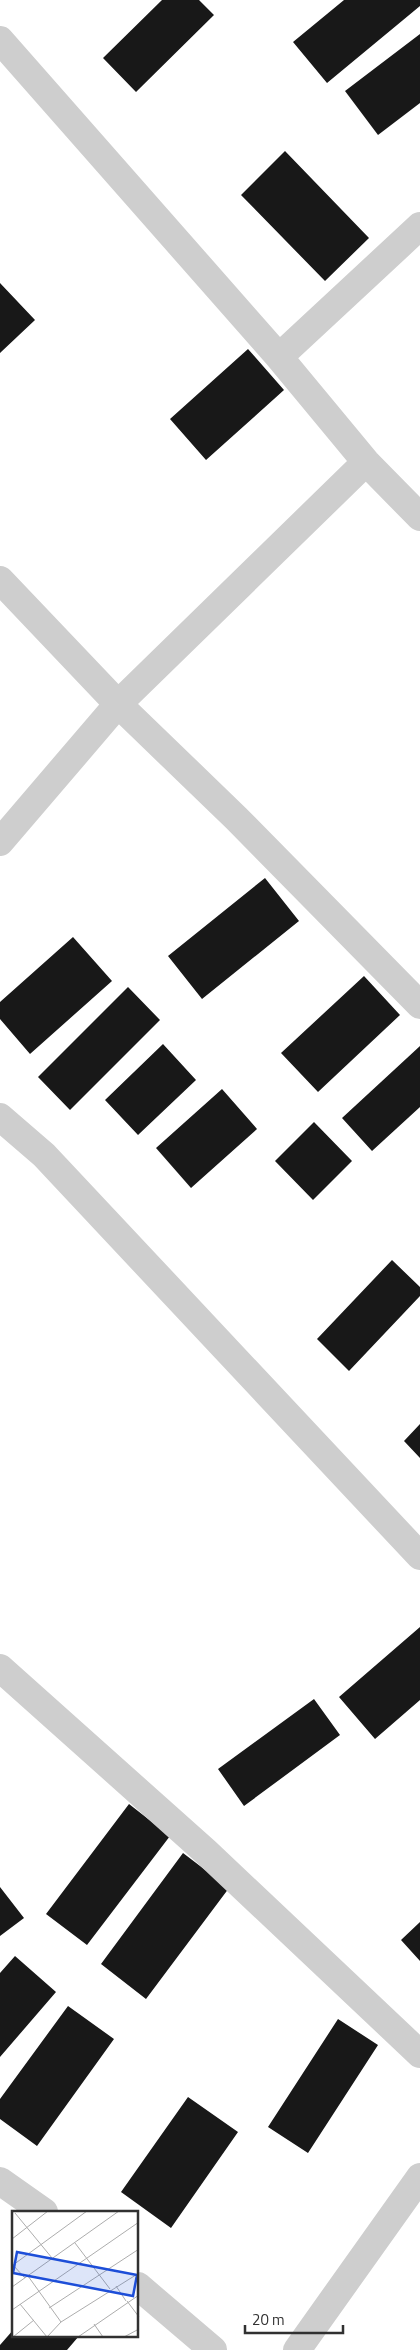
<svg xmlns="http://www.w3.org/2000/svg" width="420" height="2350" font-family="'Titillium Web',sans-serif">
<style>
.building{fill:#181818}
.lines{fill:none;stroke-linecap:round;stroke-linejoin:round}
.minor{stroke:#cecece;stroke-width:28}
.inset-road{fill:none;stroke:#adadad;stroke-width:1}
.view{fill:#1d4ed8;fill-opacity:0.15;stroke:#1d4ed8;stroke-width:2.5}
.inset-edge{fill:none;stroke:#313131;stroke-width:2.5}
</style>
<rect width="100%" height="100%" fill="#fff"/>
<path class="building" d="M162,0H199L214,15L136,92L103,58Z
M344,0H420V6L327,83L293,42Z
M420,34V103L378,135L345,91Z
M285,151L369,238L325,281L241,195Z
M0,283L35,320L0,353Z
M248,349L284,390L206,460L170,419Z
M265,878L299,921L202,999L168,956Z
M73,937L112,981L30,1054L0,1019V1002Z
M364,976L400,1015L318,1092L281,1053Z
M128,987L160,1020L70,1110L38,1077Z
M163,1044L196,1080L138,1135L105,1100Z
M420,1046V1107L372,1151L342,1118Z
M222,1089L257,1129L191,1188L156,1148Z
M314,1122L352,1161L313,1200L275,1161Z
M392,1260L420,1287V1296L349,1371L317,1339Z
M420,1424V1458L404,1441Z
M420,1627V1700L375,1739L339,1697Z
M314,1699L340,1735L244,1806L218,1769Z
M129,1804L170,1836L87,1945L46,1914Z
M183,1853L229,1888L146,1999L101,1964Z
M0,1887L24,1918L0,1936Z
M420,1922V1961L401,1940Z
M15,1956L56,1992L0,2057V1973Z
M68,2006L114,2039L37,2146L0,2119V2099Z
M338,2019L378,2045L308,2153L268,2127Z
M188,2097L238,2132L171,2228L121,2192Z
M14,2329V2336H79L67,2350H0V2345Z"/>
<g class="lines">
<path class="minor" d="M0,40L279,357L366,462L420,517
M279,357L420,226
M0,580L118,704L236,818L420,1005
M0,842L118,704L366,462
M0,1117L44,1155L420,1556
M0,1668L206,1852L420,2054
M0,2181L44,2212
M138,2286L213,2350
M297,2350L420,2177"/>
</g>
<g transform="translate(12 2211)">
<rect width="126" height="126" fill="#fff"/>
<path class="inset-road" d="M3,2L40,47M0,28L36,0M63,32L98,78M0,53L13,67M1,54L75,0M16,65L49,111M104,75L114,90M0,76L107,0M115,90L127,106M8,93L35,126M37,97L127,38M0,99L127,11M82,113L91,126M1,126L22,109M35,126L49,111L127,62M66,126L127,84M112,126L127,118"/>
<path class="view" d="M5,41L125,64L121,85L1,62Z"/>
<rect width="126" height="126" class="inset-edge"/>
</g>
<path d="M245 2325v8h98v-8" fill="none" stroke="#313131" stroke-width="2.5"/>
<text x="252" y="2325" font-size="15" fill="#313131" stroke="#ffffff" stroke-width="4" paint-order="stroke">20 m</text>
</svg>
